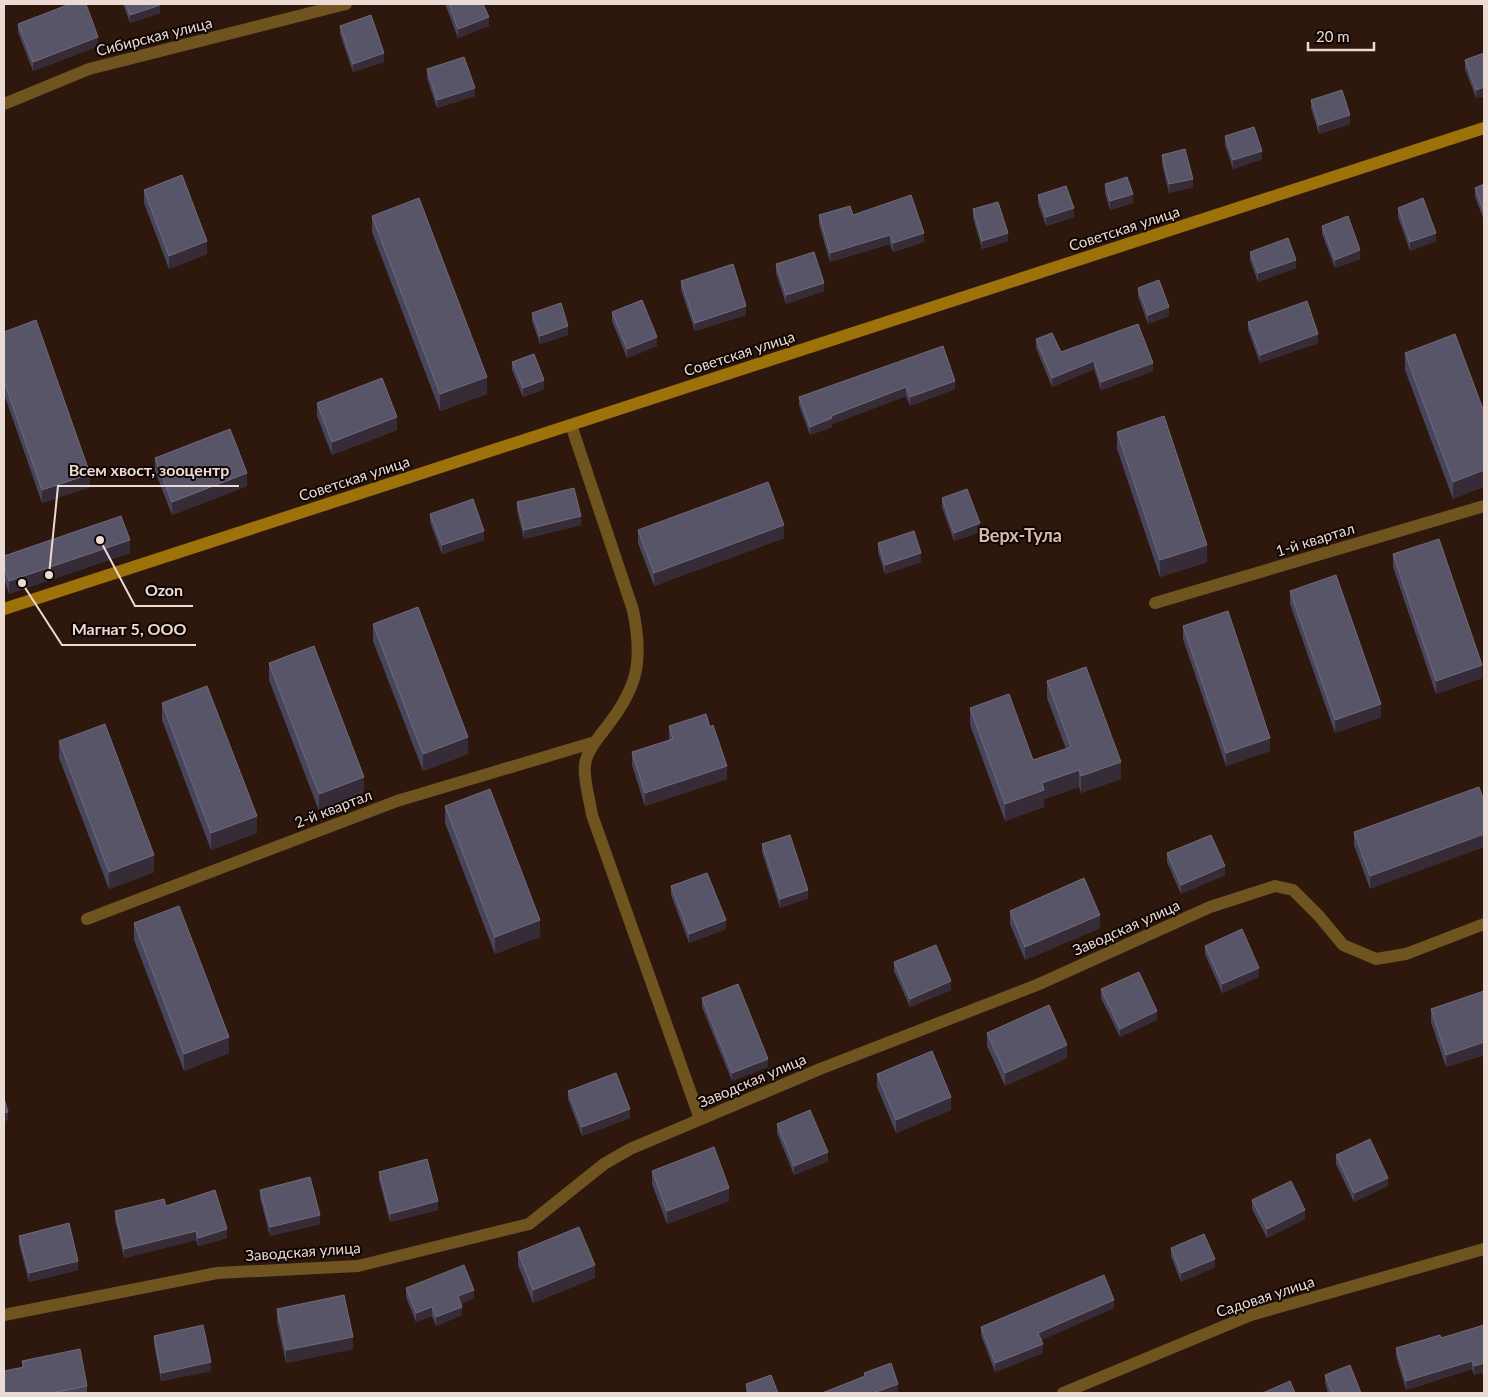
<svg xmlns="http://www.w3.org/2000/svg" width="1488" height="1397" font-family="Lato,sans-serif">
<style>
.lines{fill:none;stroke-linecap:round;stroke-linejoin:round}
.minor{stroke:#6f5420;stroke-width:12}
.secondary{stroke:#9e720b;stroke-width:12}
.wall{fill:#47455c}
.shaded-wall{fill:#362c37}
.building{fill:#595569;stroke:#706a7a}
.labels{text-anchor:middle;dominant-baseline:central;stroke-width:4;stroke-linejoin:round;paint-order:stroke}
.street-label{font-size:15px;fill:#ecdbd4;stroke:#0f0603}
.quarter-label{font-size:18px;font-weight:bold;fill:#dab9ac;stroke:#0f0603}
.leader{fill:none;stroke:#ecdbd4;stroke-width:2}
.callout-dot{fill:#ecdbd4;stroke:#0f0603;stroke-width:2}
.callout-label{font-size:16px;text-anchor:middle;font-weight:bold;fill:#ecdbd4;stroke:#0f0603;stroke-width:4;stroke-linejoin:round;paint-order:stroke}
</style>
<rect width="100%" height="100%" fill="#2e170d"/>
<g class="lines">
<path class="minor" d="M4,104L89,69L346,4
M571,425L633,610C643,659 639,685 608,725C600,736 586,751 585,765C583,778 590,801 592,815L700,1119
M1155,603L1484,506
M87,919L397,801L595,742
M4,1315L217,1273L358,1266L529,1224L604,1164L630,1149L820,1069L1037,985L1210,907L1275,886L1293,890L1319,916L1343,945L1376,959L1406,954L1484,924
M1063,1393L1251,1315L1484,1249"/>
<path class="secondary" d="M4,609L1484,128"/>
</g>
<path class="wall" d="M123,4H160V13L130,23Z
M445,4H483L489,26L458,38Z
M18,24L98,46L33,71L18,32Z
M340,26L384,62L353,72L340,34Z
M1484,53V96L1476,98L1465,69V60Z
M427,69L475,96L437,108L427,78Z
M1311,100L1350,124L1319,134L1311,108Z
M1225,136L1262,159L1233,169L1225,145Z
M1162,155L1193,187L1169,193L1162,164Z
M1105,184L1133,203L1110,210L1105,193Z
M1484,184V220L1475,197V188Z
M144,190L207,254L169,269L144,203Z
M1038,195L1074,217L1046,226L1038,203Z
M1398,208L1436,241L1410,251L1398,217Z
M973,209L1008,241L982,249L973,218Z
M819,215H853L924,242L893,252L890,244L830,262L819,224Z
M372,216L487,394L440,411L372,232Z
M1322,226L1360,259L1335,268L1322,234Z
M1250,252L1296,268L1258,282L1250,260Z
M776,264L824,291L786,304L776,273Z
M681,281L746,315L695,331L681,290Z
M1138,288L1169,316L1148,324L1138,296Z
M612,312L657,346L627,358L612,321Z
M532,313L568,335L540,344L532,321Z
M1248,322L1318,343L1260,363L1248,330Z
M4,332L90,487L42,503L4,394Z
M1036,339L1061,352L1153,371L1101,390L1094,369L1052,387L1036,348Z
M1405,353L1484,412L1453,499L1405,370Z
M512,362L544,389L523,397L512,370Z
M955,381V389L910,406L906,396L832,424V427L810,435L799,405V397Z
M317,403L397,430L332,455L317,416Z
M1117,432L1207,562L1160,577L1117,449Z
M155,458L247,486L172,515L155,471Z
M942,498L980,532L954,541L942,507Z
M517,502L581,525L524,539L517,511Z
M430,514L484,540L442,554L430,522Z
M638,530L784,538L654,586L638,543Z
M878,543L921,562L885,574L878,552Z
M130,553L9,594L4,579V556Z
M1393,554L1482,678L1436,694L1393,567Z
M1290,591L1381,717L1335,733L1290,604Z
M373,624L468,754L423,771L373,641Z
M1183,626L1270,751L1226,766L1183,639Z
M269,663L364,793L319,811L269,680Z
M1047,681L1121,779L1081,793L1079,787L1044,799V807L1005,821L970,725V708L1033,760L1066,749L1047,698Z
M162,703L257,833L211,850L162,720Z
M669,726L727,779L645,806L632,765V752L669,740Z
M59,741L154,872L109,889L59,758Z
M1479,787L1370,889L1354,845V832Z
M445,806L540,937L495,954L445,823Z
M762,844L808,898L780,908L762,852Z
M1167,853L1225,875L1181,894L1167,862Z
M671,886L726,929L689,943L671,895Z
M1010,911L1100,928L1025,960L1010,924Z
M134,923L229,1053L184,1071L134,940Z
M1205,946L1259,977L1222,993L1205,954Z
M894,962L951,990L910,1007L894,971Z
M1101,989L1157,1020L1120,1037L1101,998Z
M1484,991V1055L1446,1067L1431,1022V1009Z
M702,998L768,1067L732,1081L702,1007Z
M987,1033L1067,1058L1005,1086L987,1046Z
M877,1074L951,1110L896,1133L877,1087Z
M568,1091L630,1118L582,1136L568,1099Z
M777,1124L828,1161L794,1175L777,1133Z
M1336,1155L1388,1186L1354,1202L1336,1164Z
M652,1171L729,1201L667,1224L652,1184Z
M379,1172L438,1210L390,1222L379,1180Z
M260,1190L320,1224L270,1236L260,1198Z
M1252,1200L1305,1219L1267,1238L1252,1209Z
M166,1206L227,1238L198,1246L196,1240L124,1258L115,1220V1211Z
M19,1236L78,1270L29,1282L19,1244Z
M1171,1248L1215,1267L1181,1282L1171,1256Z
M518,1252L595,1278L533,1303L518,1265Z
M406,1288L474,1298L461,1304L462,1315L436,1326L432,1316L416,1322L406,1297Z
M1114,1308L1041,1340L1043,1353L995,1372L981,1335V1327Z
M277,1309L353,1349L286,1363L277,1322Z
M1484,1325V1372L1474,1375L1472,1369L1406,1390L1396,1356V1348L1441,1338Z
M154,1336L211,1371L161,1381L154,1344Z
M22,1361L87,1386V1393H4L22,1367Z
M1325,1375L1361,1393H1328L1325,1383Z
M746,1384L778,1393H746Z"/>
<path class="shaded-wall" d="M160,5V13L130,23V15Z
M489,17V26L458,38V29Z
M98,37V46L33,71V62Z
M384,53V62L353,72V64Z
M1484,87V96L1476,98V90Z
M475,88V96L437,108V100Z
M1350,115V124L1319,134V125Z
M1262,151V159L1233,169V160Z
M1193,179V187L1169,193V184Z
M1133,194V203L1110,210V201Z
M1074,208V217L1046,226V217Z
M924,233V242L893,252V243Z
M1008,233V241L982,249V241Z
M1436,233V241L1410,251V242Z
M890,235V244L830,262V253Z
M207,241V254L169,269V256Z
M1360,250V259L1335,268V260Z
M1296,260V268L1258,282V273Z
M824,283V291L786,304V295Z
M746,306V315L695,331V323Z
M1169,307V316L1148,324V315Z
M568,326V335L540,344V336Z
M1318,334V343L1260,363V355Z
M657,337V346L627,358V349Z
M1094,361V369L1052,387V378Z
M1153,363V371L1101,390V382Z
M487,377V394L440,411V394Z
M544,380V389L523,397V388Z
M955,381V389L910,406V397Z
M906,387V396L832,424V427L810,435V427L831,416Z
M397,417V430L332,455V442Z
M1484,470V487L1453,499V482Z
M247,473V486L172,515V502Z
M90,474V487L42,503V490Z
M581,516V525L524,539V530Z
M980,523V532L954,541V533Z
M784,525V538L654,586V573Z
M484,531V540L442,554V545Z
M130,540V553L9,594V581Z
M1207,545V562L1160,577V560Z
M921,553V562L885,574V565Z
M1482,665V678L1436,694V681Z
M1381,704V717L1335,733V720Z
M468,737V754L423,771V754Z
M1270,738V751L1226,766V753Z
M1121,762V779L1081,793V776Z
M727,766V779L645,806V793Z
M1079,770V787L1044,799V807L1005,821V804L1042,783Z
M364,777V793L319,811V794Z
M257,816V833L211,850V833Z
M1484,834V847L1370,889V876Z
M154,855V872L109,889V872Z
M1225,866V875L1181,894V885Z
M808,890V898L780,908V899Z
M1100,915V928L1025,960V947Z
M540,920V937L495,954V937Z
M726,920V929L689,943V934Z
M1259,968V977L1222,993V984Z
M951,981V990L910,1007V999Z
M1157,1011V1020L1120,1037V1029Z
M229,1037V1053L184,1071V1054Z
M1484,1042V1055L1446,1067V1055Z
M1067,1045V1058L1005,1086V1073Z
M768,1059V1067L732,1081V1073Z
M951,1097V1110L896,1133V1120Z
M630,1109V1118L582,1136V1127Z
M8,1112V1120L4,1122V1113Z
M828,1152V1161L794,1175V1166Z
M1388,1178V1186L1354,1202V1193Z
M729,1188V1201L667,1224V1211Z
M438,1201V1210L390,1222V1214Z
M1305,1210V1219L1267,1238V1229Z
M320,1215V1224L270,1236V1227Z
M227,1229V1238L198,1246V1238Z
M196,1231V1240L124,1258V1249Z
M1215,1259V1267L1181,1282V1273Z
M78,1261V1270L29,1282V1273Z
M595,1265V1278L533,1303V1290Z
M474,1290V1298L458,1305V1296Z
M1114,1300V1308L1038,1342V1333Z
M432,1307V1316L416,1322V1313Z
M462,1307V1315L436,1326V1317Z
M353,1337V1349L286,1363V1350Z
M1043,1344V1353L995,1372V1363Z
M1472,1361V1369L1406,1390V1381Z
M211,1362V1371L161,1381V1373Z
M1484,1363V1372L1474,1375V1366Z
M898,1384V1393H873Z"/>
<path class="building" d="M70,4H86L98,37L33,62L18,24Z
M126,4H160V5L130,15Z
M449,4H483L489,17L458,29Z
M371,15L384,53L353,64L340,26Z
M1484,53V87L1476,90L1465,60Z
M464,57L475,88L437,100L427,69Z
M1342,90L1350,115L1319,125L1311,100Z
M1254,127L1262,151L1233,160L1225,136Z
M1185,149L1193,179L1169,184L1162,155Z
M182,175L207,241L169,256L144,190Z
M1127,177L1133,194L1110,201L1105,184Z
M1484,184V212L1475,188Z
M1066,186L1074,208L1046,217L1038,195Z
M911,195L924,233L893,243L890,235L830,253L819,215L850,206L853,215Z
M419,198L487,377L440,394L372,216Z
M1423,198L1436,233L1410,242L1398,208Z
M998,202L1008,233L982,241L973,209Z
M1348,216L1360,250L1335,260L1322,226Z
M1288,238L1296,260L1258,273L1250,252Z
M814,252L824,283L786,295L776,264Z
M733,264L746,306L695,323L681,281Z
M1159,280L1169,307L1148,315L1138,288Z
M642,300L657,337L627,349L612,312Z
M1307,301L1318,334L1260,355L1248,322Z
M561,303L568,326L540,336L532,313Z
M36,320L90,474L42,490L4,381V332Z
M1138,324L1153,363L1101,382L1094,361L1052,378L1036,339L1052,333L1061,352Z
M1455,334L1484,412V470L1453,482L1405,353Z
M943,346L955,381L910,397L906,387L831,416L832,418L810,427L799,397Z
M534,354L544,380L523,388L512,362Z
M382,378L397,417L332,442L317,403Z
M1164,416L1207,545L1160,560L1117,432Z
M230,429L247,473L172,502L155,458Z
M768,482L784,525L654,573L638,530Z
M574,488L581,516L524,530L517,502Z
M967,489L980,523L954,533L942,498Z
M473,499L484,531L442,545L430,514Z
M121,516L130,540L9,581L4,566V556Z
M914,531L921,553L885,565L878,543Z
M1439,539L1482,665L1436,681L1393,554Z
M1336,575L1381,704L1335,720L1290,591Z
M418,607L468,737L423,754L373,624Z
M1228,611L1270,738L1226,753L1183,626Z
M314,646L364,777L319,794L269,663Z
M1086,667L1121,762L1081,776L1079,770L1042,783L1044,790L1005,804L970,708L1009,694L1033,760L1071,747L1047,681Z
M207,686L257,816L211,833L162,703Z
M706,714L710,727L713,725L727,766L645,793L632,752L673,739L669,726Z
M105,724L154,855L109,872L59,741Z
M1479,787L1484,801V834L1370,876L1354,832Z
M490,789L540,920L495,937L445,806Z
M790,835L808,890L780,899L762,844Z
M1211,835L1225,866L1181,885L1167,853Z
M707,873L726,920L689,934L671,886Z
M1084,878L1100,915L1025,947L1010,911Z
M179,906L229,1037L184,1054L134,923Z
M1242,929L1259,968L1222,984L1205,946Z
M936,945L951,981L910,999L894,962Z
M1139,972L1157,1011L1120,1029L1101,989Z
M738,984L768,1059L732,1073L702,998Z
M1484,991V1042L1446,1055L1431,1009Z
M1049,1005L1067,1045L1005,1073L987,1033Z
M932,1051L951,1097L896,1120L877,1074Z
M616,1073L630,1109L582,1127L568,1091Z
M4,1098L8,1112L4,1113Z
M810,1110L828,1152L794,1166L777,1124Z
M1370,1139L1388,1178L1354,1193L1336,1155Z
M714,1147L729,1188L667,1211L652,1171Z
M427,1159L438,1201L390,1214L379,1172Z
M310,1177L320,1215L270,1227L260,1190Z
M1291,1181L1305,1210L1267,1229L1252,1200Z
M215,1190L227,1229L198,1238L196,1231L124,1249L115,1211L164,1199L166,1206Z
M69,1223L78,1261L29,1273L19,1236Z
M579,1227L595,1265L533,1290L518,1252Z
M1204,1234L1215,1259L1181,1273L1171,1248Z
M464,1265L474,1290L458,1296L462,1307L436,1317L432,1307L416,1313L406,1288Z
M1104,1275L1114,1300L1038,1333L1043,1344L995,1363L981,1327Z
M344,1295L353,1337L286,1350L277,1309Z
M203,1325L211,1362L161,1373L154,1336Z
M1484,1325V1363L1474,1366L1472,1361L1406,1381L1396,1348L1440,1335L1441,1338Z
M80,1349L87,1386L52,1393H4V1371L24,1367L22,1361Z
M891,1363L898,1384L873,1393H822L865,1376L864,1373Z
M1350,1365L1361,1393H1332L1325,1375Z
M771,1375L778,1393H749L746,1384Z
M1290,1381L1295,1393H1260L1265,1392Z"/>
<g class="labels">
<g class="street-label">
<text transform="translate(154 36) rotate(-14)">Сибирская улица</text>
<text transform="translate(1124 228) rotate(-18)">Советская улица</text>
<text transform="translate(739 353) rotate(-18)">Советская улица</text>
<text transform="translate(354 478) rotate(-18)">Советская улица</text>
<text transform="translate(1315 539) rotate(-17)">1-й квартал</text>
<text transform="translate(333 808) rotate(-21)">2-й квартал</text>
<text transform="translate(1126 927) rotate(-24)">Заводская улица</text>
<text transform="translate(752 1080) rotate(-23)">Заводская улица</text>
<text transform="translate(303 1251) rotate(-4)">Заводская улица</text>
<text transform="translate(1265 1296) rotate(-18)">Садовая улица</text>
</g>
<g class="quarter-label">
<text x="1020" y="535">Верх-Тула</text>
</g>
</g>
<path class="leader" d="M49 575L58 486H239M100 540L135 606H193M22 583L62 645H196"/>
<g class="callout-dot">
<circle cx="49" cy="575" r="5"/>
<circle cx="100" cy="540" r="5"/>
<circle cx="22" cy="583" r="5"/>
</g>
<g class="callout-label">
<text x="149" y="476">Всем хвост, зооцентр</text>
<text x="164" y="596">Ozon</text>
<text x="129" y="635">Магнат 5, ООО</text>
</g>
<rect width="1488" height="1397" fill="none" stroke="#ecdbd4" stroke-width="10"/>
<path d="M1308 42v8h66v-8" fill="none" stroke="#ecdbd4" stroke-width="2.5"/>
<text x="1316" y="42" font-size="15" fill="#ecdbd4" stroke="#0f0603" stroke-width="4" paint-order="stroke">20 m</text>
</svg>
